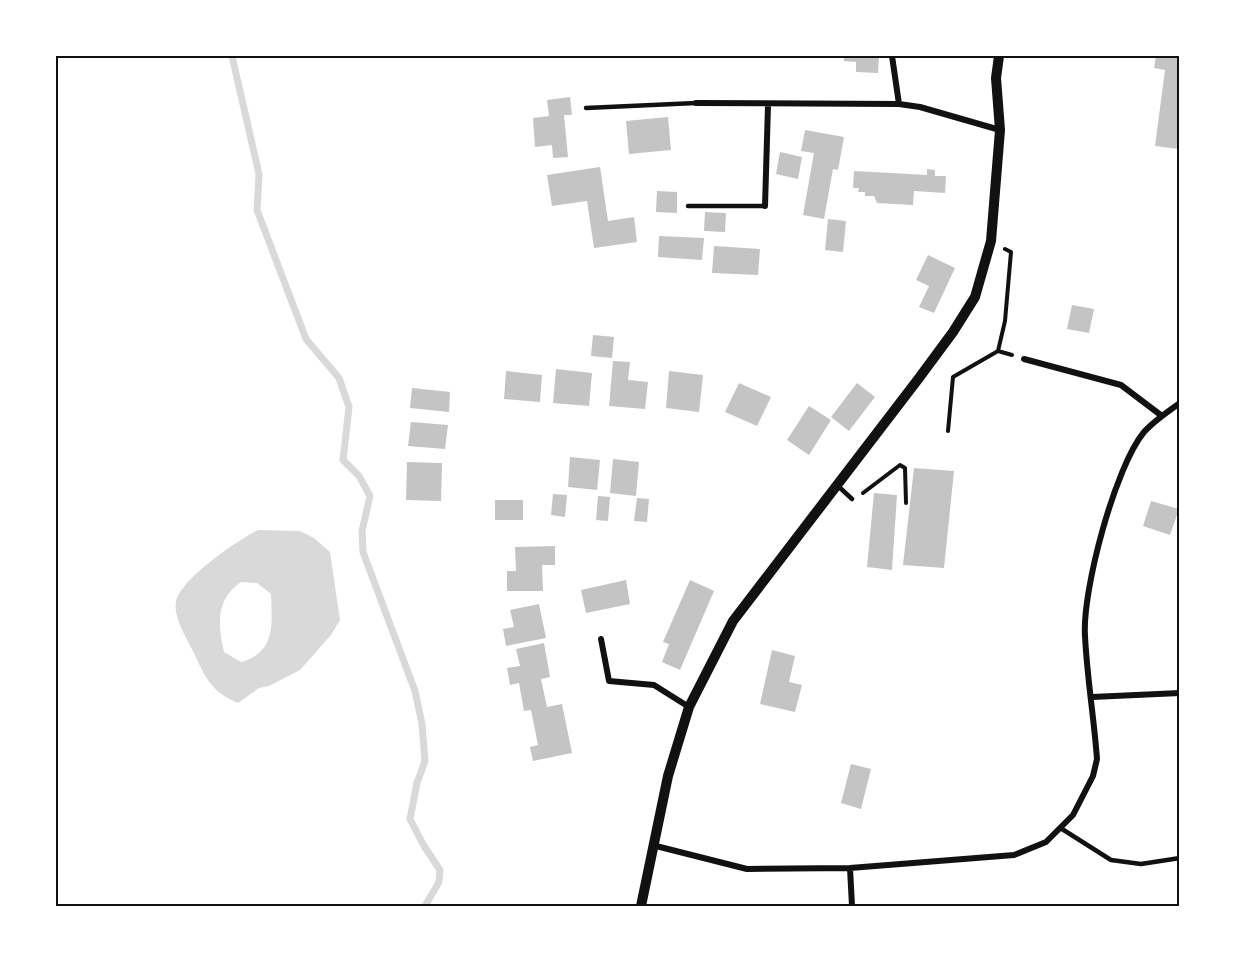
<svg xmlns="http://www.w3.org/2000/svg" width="1235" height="962" font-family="'Public Sans',sans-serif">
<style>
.water{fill:#d9d9d9;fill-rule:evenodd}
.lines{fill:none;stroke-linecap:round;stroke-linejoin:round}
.stream{stroke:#d9d9d9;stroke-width:7}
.building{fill:#c4c4c4}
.path{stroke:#111;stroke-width:4}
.service{stroke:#111;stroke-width:4.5}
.minor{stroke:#111;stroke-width:6}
.tertiary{stroke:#111;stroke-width:10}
.neatline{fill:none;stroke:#111;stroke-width:2}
</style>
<rect width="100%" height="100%" fill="#fff"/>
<path class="water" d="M258,530L300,531L314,538L330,552L340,620L331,635L300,670L269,686L259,688L238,703C213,693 205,678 194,653C187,639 173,617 176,602C180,579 238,540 258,530ZM241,582L257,583L271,594C272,624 276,652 241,662L224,652C218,625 215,600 241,582Z"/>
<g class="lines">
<path class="stream" d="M232,56L259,174L257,210L306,339L339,378L349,407L343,460L359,476L370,496L362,531L363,552L415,691L422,724L425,761L417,783L410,819L424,846L440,870L439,882L425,906"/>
</g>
<path class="building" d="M844,56H879L878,73L856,72V62L844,61Z
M1156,56H1179V149L1155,146L1165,70L1154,68Z
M570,97L572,115H564L568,157L553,158L552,145L535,147L533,118L549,116L547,100Z
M668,117L671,150L629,154L626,121Z
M805,130L844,137L838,170L833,169L824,219L803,215L814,153L801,151Z
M780,152L802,157L798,179L776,174Z
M600,167L608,221L634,217L637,242L594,248L587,201L552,206L547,175Z
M927,169L935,170V176H946L945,193L914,191L913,205L877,203L874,196H865V192H858L859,188H853L854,171L927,175Z
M657,191L677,192V213L656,212Z
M705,212L726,213L725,232L704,231Z
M828,219L846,221L843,252L825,250Z
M659,236L704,238L702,260L658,257Z
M714,246L760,249L758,275L712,273Z
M928,255L955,268L934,313L919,307L929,286L916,280Z
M1072,305L1094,309L1089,333L1067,329Z
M593,335L614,337L612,358L591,356Z
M613,361L630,362L628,380L648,382L645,409L609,406Z
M556,369L592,373L589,406L553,403Z
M506,371L542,375L540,402L504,399Z
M669,371L703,375L699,412L666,408Z
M739,383L771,397L757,426L725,412Z
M857,383L875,397L849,431L831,417Z
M412,388L450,392L449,412L410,408Z
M809,406L831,420L809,455L787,440Z
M411,422L448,425L445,449L408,446Z
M570,457L600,460L597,490L568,487Z
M613,459L639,462L636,496L610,493Z
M407,462L442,463L441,501L406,500Z
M914,468L954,471L944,568L903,565Z
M874,493L897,495L892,570L867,567Z
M553,494L567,495L565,517L551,515Z
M598,496L610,497L608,521L596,520Z
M637,498L649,499L647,522L634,521Z
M495,500H523V520H495Z
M1151,501L1179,509L1170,535L1143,526Z
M555,546V565H542L543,591H507V571H516L515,547Z
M626,580L630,604L586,613L581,590Z
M690,580L714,591L680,670L662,662L669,644L663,642Z
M539,604L546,638L506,646L503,629L514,627L510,610Z
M544,643L550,677L541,679L547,707L562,704L572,753L533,761L530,747L538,745L531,710L524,711L519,683L510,685L507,668L520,666L516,649Z
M772,650L795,656L789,682L802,685L795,712L760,704Z
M851,764L871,769L861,809L841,803Z"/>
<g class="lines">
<path class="path" d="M1005,249L1011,252L1005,321L998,351L1012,355
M948,431L953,377L998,351
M863,493L900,465L905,468L906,503"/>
<path class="service" d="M586,108L696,103
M688,206H765
M838,486L852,499
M1062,829L1111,860L1141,864L1180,858"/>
<path class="minor" d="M892,56L899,104
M696,103L899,104L920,107L1000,130
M765,206L768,105
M1024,359L1121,385L1162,416
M601,639L609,681L654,685L689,707
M1092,697L1180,693
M652,845L747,869L850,868L1014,855L1046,842L1073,815L1093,776L1097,759C1094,718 1087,677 1085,636C1082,591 1115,467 1144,432C1154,421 1167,412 1180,403
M850,868L852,906"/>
<path class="tertiary" d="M641,906L668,776L689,707L733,621L919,378L953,332L975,297L991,241L1000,130L996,78L999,56"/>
</g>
<rect width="1235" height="962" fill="none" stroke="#ffffff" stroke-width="114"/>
<rect x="57" y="57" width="1121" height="848" class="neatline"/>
</svg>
